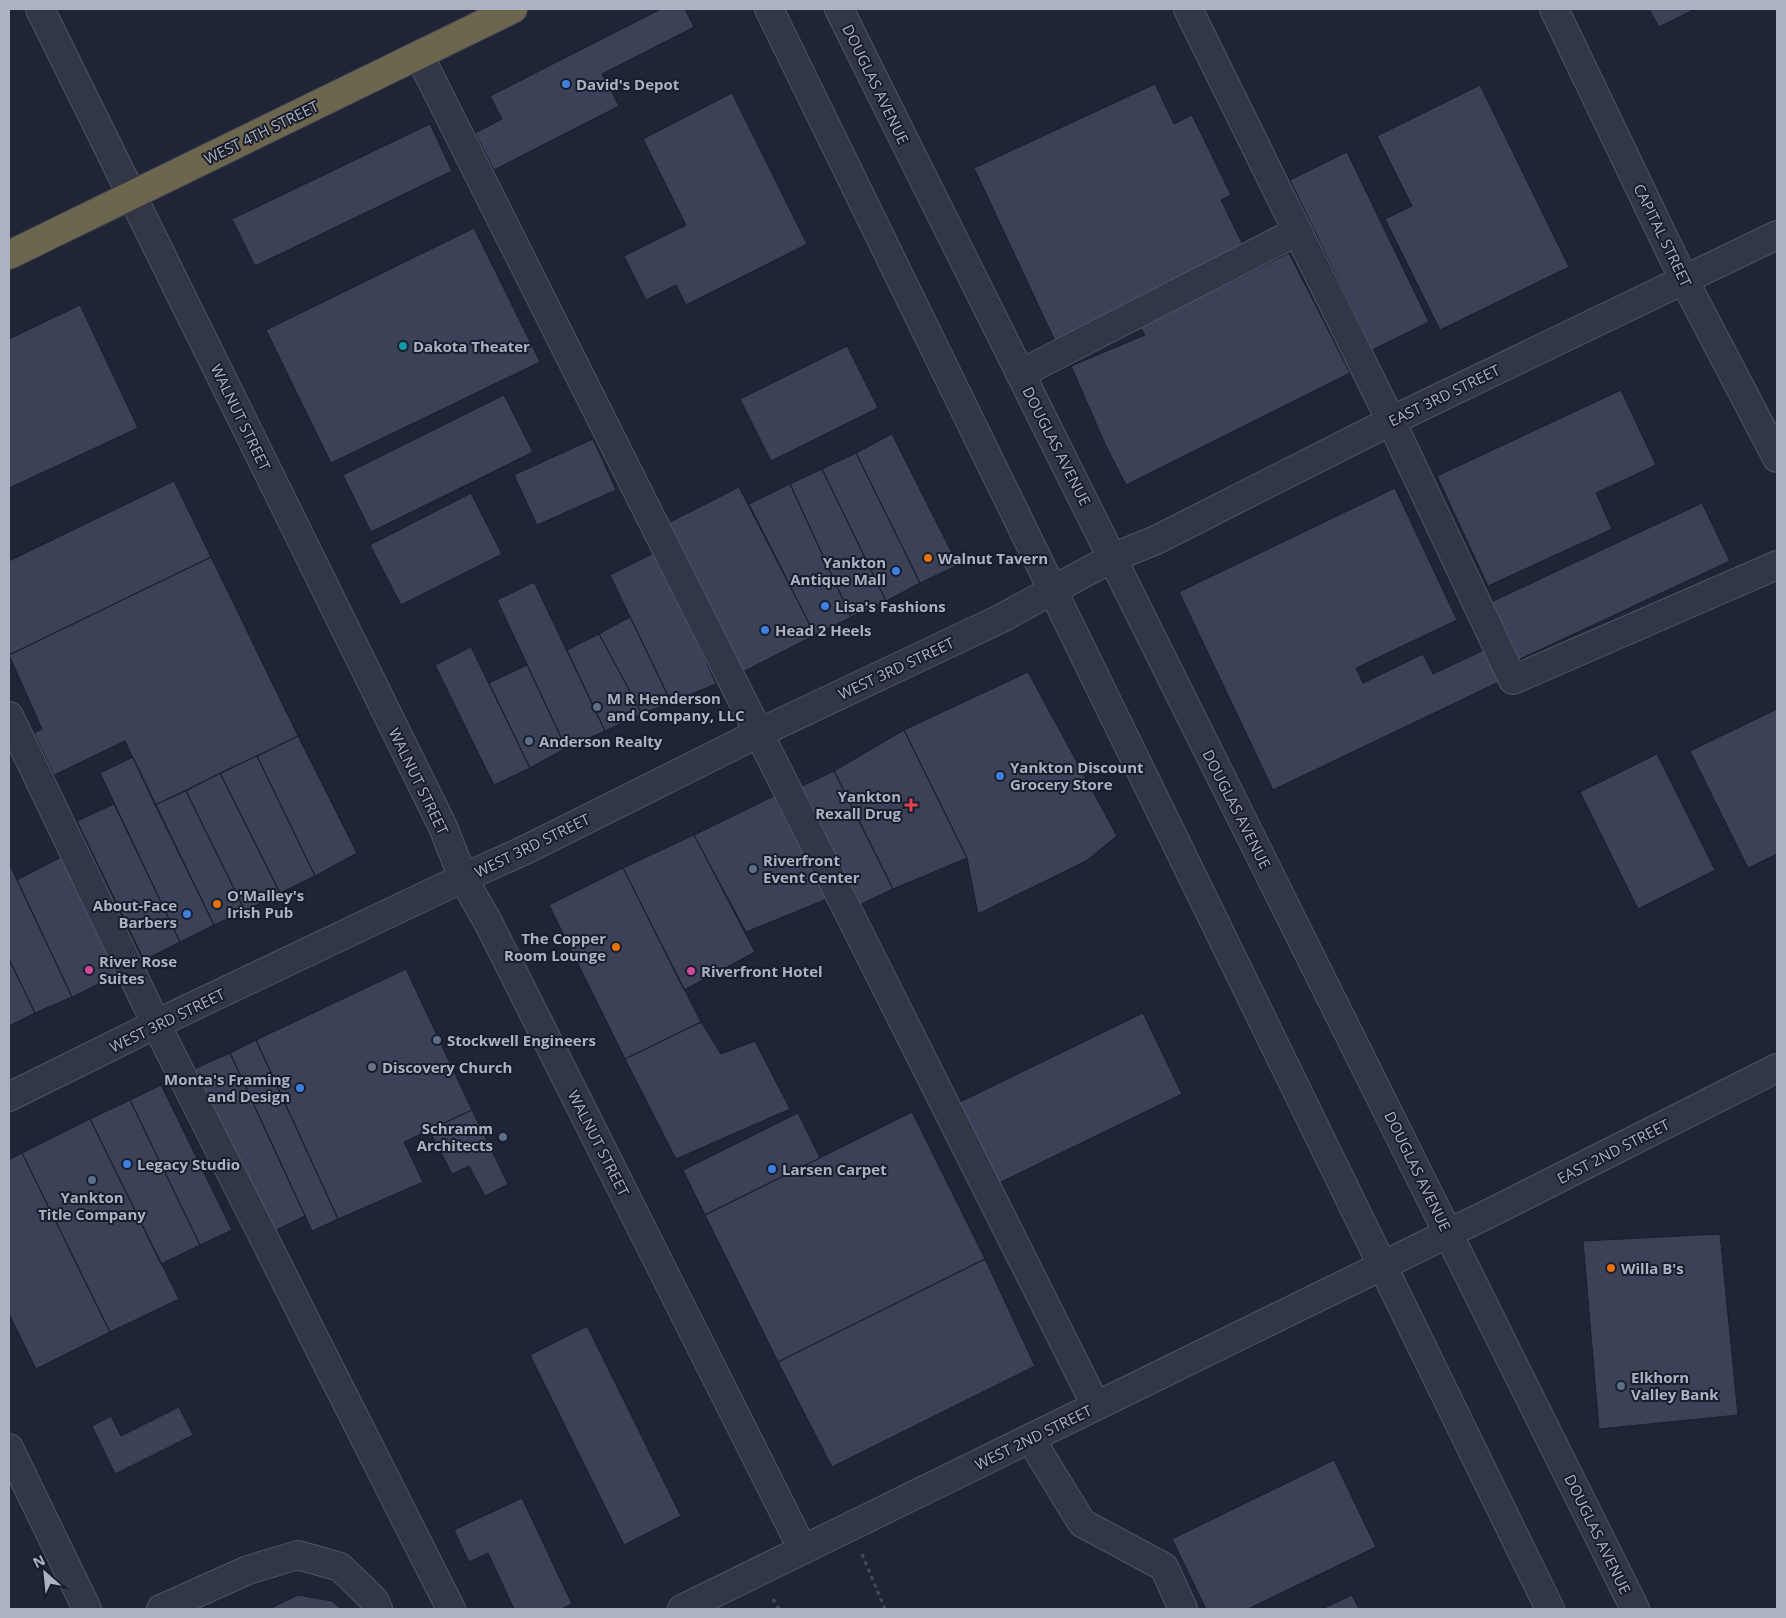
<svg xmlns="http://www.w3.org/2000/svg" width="1786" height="1618" font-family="'Open Sans',sans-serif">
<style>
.building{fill:#3b4257;stroke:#1a1e2d}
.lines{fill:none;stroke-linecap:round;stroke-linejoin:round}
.minor-casing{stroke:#505465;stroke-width:30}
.highway-casing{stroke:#3d4151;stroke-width:30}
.path{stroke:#3e4e55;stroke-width:3;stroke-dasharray:4 4;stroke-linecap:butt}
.minor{stroke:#323747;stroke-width:28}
.highway{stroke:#6d664f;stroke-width:28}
.shop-dot{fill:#3f7fe0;stroke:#181d2b;stroke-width:2}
.culture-dot{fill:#0f9aa8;stroke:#181d2b;stroke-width:2}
.food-dot{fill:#e8710a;stroke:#181d2b;stroke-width:2}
.service-dot{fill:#5c6f8a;stroke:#181d2b;stroke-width:2}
.health-dot{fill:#e0444e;stroke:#181d2b;stroke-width:2}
.hotel-dot{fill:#d1479c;stroke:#181d2b;stroke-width:2}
.worship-dot{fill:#6b7280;stroke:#181d2b;stroke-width:2}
.labels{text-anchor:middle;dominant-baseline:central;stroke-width:4;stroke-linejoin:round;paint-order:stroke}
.poi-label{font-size:15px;font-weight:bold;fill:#acb1c4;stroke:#181d2b;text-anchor:start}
.street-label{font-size:15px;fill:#acb1c4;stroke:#181d2b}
</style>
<rect width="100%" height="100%" fill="#1f2536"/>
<path class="building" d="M661,9H685L694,27L602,74L619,106L494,170L475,133L502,119L490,96Z
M1649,9H1695L1659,27Z
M1155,84L1174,124L1192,115L1231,195L1221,200L1243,245L1056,343L974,168Z
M1480,85L1569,267L1440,330L1385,219L1412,206L1377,136Z
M732,93L807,244L686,305L676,285L646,300L624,256L686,225L643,139Z
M430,124L452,171L255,266L232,219Z
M1347,152L1429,322L1372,350L1290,180Z
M474,228L540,362L331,463L266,330Z
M1289,253L1350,373L1126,485L1106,446L1071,366L1145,335L1140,327Z
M80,305L138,428L9,488V339Z
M847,346L878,408L771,461L740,399Z
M1621,390L1656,465L1596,493L1612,529L1488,586L1437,476Z
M504,395L533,452L371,532L343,475Z
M892,434L958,565L920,583L856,453Z
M593,439L616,490L537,525L514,475Z
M856,453L920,583L886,601L822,469Z
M822,469L886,601L851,617L790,484Z
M174,481L211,557L9,655V561Z
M790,484L851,617L815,635L749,504Z
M739,487L815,635L741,673L666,524Z
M1395,488L1457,620L1356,668L1363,683L1423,654L1433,674L1486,649L1501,681L1273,790L1179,592Z
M471,493L502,554L401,605L370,545Z
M1702,503L1730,561L1516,661L1489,603Z
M658,551L716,684L671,702L610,575Z
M211,557L298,736L155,805L125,741L54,775L34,733L42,729L9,655Z
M534,582L605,731L566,748L497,600Z
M630,617L671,702L642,714L599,634Z
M599,634L642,714L605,731L567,650Z
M471,647L530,768L494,785L435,665Z
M527,665L566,748L530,768L489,683Z
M1028,672L1117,836L1086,861L978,914L967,858L904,730Z
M1777,709V854L1748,868L1690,751Z
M904,730L967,858L893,889L834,771Z
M298,736L357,853L315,876L257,756Z
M1657,754L1715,870L1638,909L1580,792Z
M257,756L315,876L280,893L220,773Z
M133,757L214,925L180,942L100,773Z
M834,771L893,889L855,907L796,789Z
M220,773L280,893L245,911L186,791Z
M186,791L245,911L214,925L155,805Z
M774,796L827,899L746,932L694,835Z
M114,804L180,942L144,960L77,821Z
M694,835L755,952L684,990L623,868Z
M65,855L123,972L72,997L17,880Z
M9,863L72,997L35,1013L9,959Z
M623,868L701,1022L625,1059L549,905Z
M9,959L35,1013L9,1026Z
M406,969L472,1110L404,1142L423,1182L338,1219L256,1040Z
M1143,1013L1182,1094L997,1184L958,1103Z
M701,1022L721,1054L755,1041L790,1109L676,1159L625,1059Z
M256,1040L338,1219L312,1231L230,1053Z
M230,1053L305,1216L270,1233L194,1069Z
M161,1085L232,1230L200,1245L130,1100Z
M130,1100L200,1245L161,1264L90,1119Z
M472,1110L508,1184L485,1196L469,1166L452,1174L429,1130Z
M912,1112L985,1259L778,1362L705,1215Z
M798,1113L820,1158L705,1215L683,1170Z
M90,1119L179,1299L110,1332L22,1153Z
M22,1153L110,1332L36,1369L9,1314V1160Z
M1720,1234L1738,1415L1599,1429L1583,1241Z
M985,1259L1035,1366L832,1467L778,1362Z
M587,1326L681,1516L624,1545L530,1355Z
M179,1407L193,1435L115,1474L92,1426L111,1416L121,1436Z
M1334,1460L1376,1547L1248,1609H1206L1172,1539Z
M522,1498L572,1604L561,1609H514L488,1553L469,1562L454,1530Z
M298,1595L332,1601L341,1609H269Z
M1352,1595L1359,1609H1322Z"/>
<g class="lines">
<defs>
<path id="minor" d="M40,9L443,827L463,878L489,924L803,1550
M769,9L1550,1609
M839,9L1635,1609
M1188,9L1391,421L1513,680L1777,565
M1554,9L1684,280L1777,458
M419,55L1096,1406
M1020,374L1298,231
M9,716L156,1024L451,1609
M9,1097L156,1024L463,878L525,850L759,733L1000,619L1112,558L1156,540L1391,421L1777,235
M1030,1438L1082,1523L1164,1567L1183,1609
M9,1448L87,1609
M161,1609L248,1570L298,1555L340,1567L374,1600L378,1609
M682,1609L1496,1210L1777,1068"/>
<path id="highway" d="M9,255L513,9"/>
</defs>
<use href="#minor" class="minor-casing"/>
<use href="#highway" class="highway-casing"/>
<path class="path" d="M862,1554L885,1609
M773,1599L779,1609"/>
<use href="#minor" class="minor"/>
<use href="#highway" class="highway"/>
</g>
<g class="shop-dot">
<circle cx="566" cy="84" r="5"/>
<circle cx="896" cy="571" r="5"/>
<circle cx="825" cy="606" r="5"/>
<circle cx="765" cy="630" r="5"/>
<circle cx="1000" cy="776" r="5"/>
<circle cx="187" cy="914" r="5"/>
<circle cx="300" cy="1088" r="5"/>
<circle cx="127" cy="1164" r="5"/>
<circle cx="772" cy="1169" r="5"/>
</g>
<circle class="culture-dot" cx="403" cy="346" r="5"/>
<g class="food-dot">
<circle cx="928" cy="558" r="5"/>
<circle cx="217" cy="904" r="5"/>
<circle cx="616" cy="947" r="5"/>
<circle cx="1611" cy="1268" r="5"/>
</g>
<g class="service-dot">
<circle cx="597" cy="707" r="5"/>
<circle cx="529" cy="741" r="5"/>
<circle cx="753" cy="869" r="5"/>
<circle cx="437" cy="1040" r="5"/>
<circle cx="503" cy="1137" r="5"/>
<circle cx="92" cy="1180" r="5"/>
<circle cx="1621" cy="1386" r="5"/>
</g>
<path class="health-dot" d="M908.5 797.5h5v5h5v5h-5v5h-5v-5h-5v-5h5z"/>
<g class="hotel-dot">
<circle cx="89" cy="970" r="5"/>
<circle cx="691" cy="971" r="5"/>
</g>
<circle class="worship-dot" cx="372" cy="1067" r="5"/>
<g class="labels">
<g class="poi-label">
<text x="576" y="84">David's Depot</text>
<text x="413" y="346">Dakota Theater</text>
<text x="938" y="558">Walnut Tavern</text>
<text x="886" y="562" text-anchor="end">Yankton<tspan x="886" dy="17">Antique Mall</tspan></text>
<text x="835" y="606">Lisa's Fashions</text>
<text x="775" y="630">Head 2 Heels</text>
<text x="607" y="698">M R Henderson<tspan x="607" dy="17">and Company, LLC</tspan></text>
<text x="539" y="741">Anderson Realty</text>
<text x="1010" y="767">Yankton Discount<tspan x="1010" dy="17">Grocery Store</tspan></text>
<text x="901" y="796" text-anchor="end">Yankton<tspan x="901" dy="17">Rexall Drug</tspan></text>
<text x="763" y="860">Riverfront<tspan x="763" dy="17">Event Center</tspan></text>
<text x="227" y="895">O'Malley's<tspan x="227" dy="17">Irish Pub</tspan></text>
<text x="177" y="905" text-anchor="end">About-Face<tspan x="177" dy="17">Barbers</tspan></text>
<text x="606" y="938" text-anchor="end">The Copper<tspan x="606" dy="17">Room Lounge</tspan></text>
<text x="99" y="961">River Rose<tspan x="99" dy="17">Suites</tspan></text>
<text x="701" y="971">Riverfront Hotel</text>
<text x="447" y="1040">Stockwell Engineers</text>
<text x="382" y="1067">Discovery Church</text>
<text x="290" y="1079" text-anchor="end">Monta's Framing<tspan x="290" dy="17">and Design</tspan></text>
<text x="493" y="1128" text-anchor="end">Schramm<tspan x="493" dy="17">Architects</tspan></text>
<text x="137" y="1164">Legacy Studio</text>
<text x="782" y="1169">Larsen Carpet</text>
<text x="92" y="1197" text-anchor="middle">Yankton<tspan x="92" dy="17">Title Company</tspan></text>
<text x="1621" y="1268">Willa B's</text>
<text x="1631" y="1377">Elkhorn<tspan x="1631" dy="17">Valley Bank</tspan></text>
</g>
<g class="street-label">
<text transform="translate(876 84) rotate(64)">DOUGLAS AVENUE</text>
<text transform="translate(261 132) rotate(-26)">WEST 4TH STREET</text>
<text transform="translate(1663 235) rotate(64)">CAPITAL STREET</text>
<text transform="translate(1444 395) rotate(-26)">EAST 3RD STREET</text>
<text transform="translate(241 417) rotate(64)">WALNUT STREET</text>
<text transform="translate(1057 446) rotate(63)">DOUGLAS AVENUE</text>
<text transform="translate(896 668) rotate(-25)">WEST 3RD STREET</text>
<text transform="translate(419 781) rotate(64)">WALNUT STREET</text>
<text transform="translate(1237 809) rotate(63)">DOUGLAS AVENUE</text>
<text transform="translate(532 845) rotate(-26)">WEST 3RD STREET</text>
<text transform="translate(167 1020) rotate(-26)">WEST 3RD STREET</text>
<text transform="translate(599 1143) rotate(63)">WALNUT STREET</text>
<text transform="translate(1613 1151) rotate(-27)">EAST 2ND STREET</text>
<text transform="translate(1418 1171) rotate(64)">DOUGLAS AVENUE</text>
<text transform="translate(1033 1437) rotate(-26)">WEST 2ND STREET</text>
<text transform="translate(1598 1534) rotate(64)">DOUGLAS AVENUE</text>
</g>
</g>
<rect width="1786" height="1618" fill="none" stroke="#acb1c4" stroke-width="20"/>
<g transform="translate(45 1573) rotate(333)" stroke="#181d2b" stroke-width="4" paint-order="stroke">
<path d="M0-4L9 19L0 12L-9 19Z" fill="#acb1c4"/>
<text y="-8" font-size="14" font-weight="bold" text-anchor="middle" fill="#acb1c4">N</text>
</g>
</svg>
